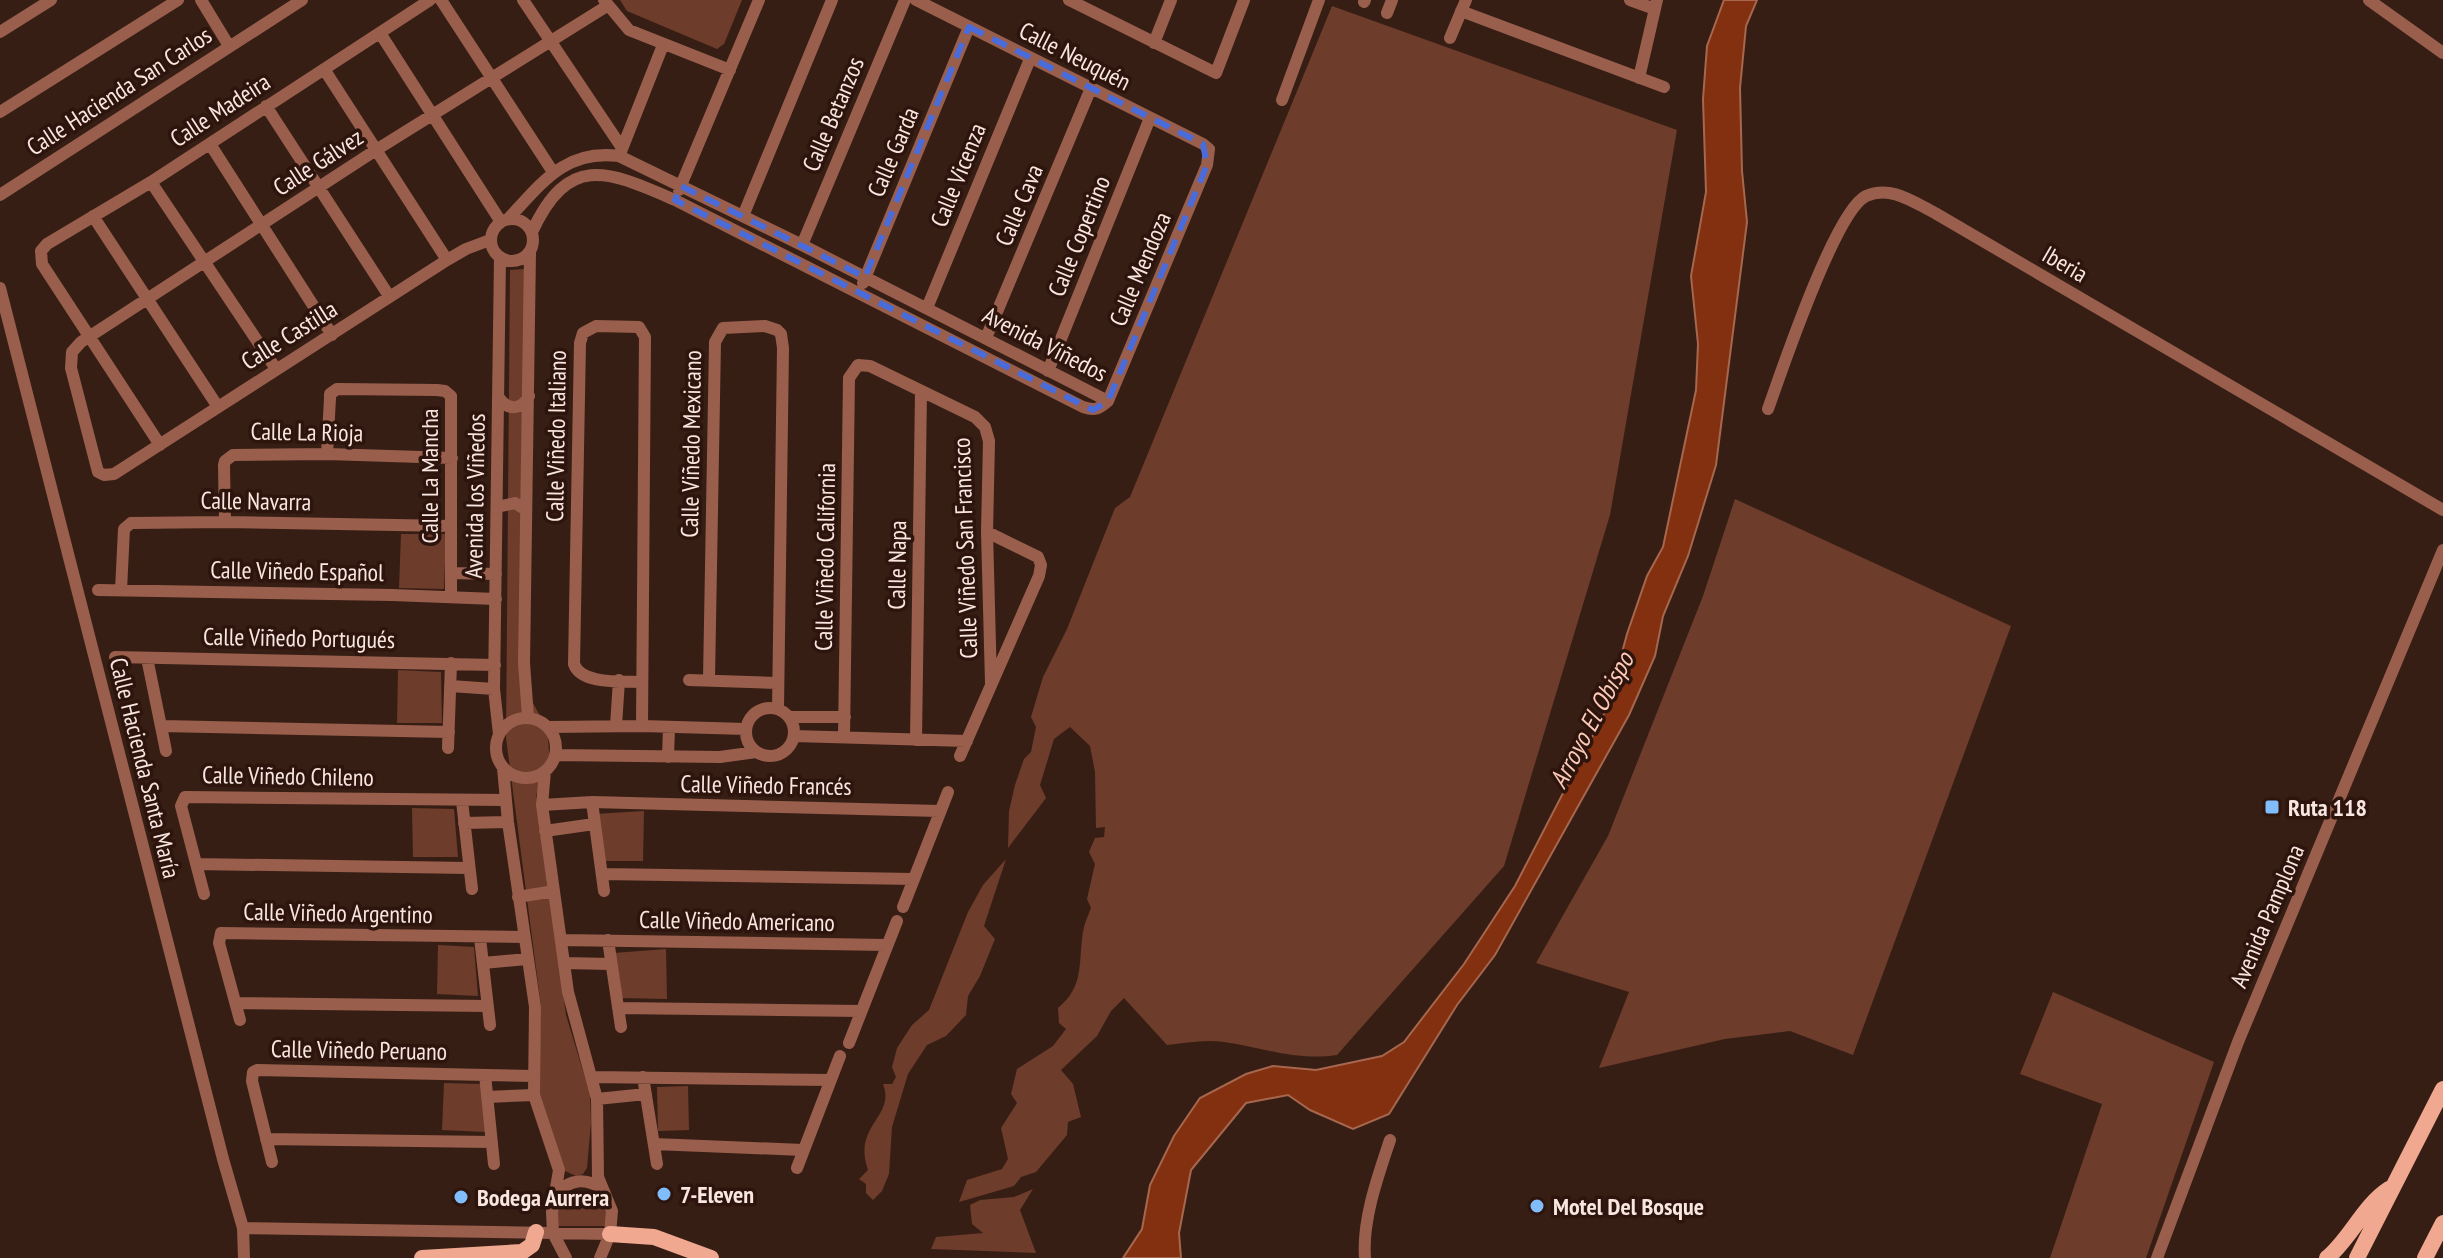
<svg xmlns="http://www.w3.org/2000/svg" width="2443" height="1258" font-family="'PT Sans Narrow',sans-serif">
<style>
.green{fill:#6d3c2b}
.water{fill:#82300f;stroke:#a6674e;stroke-width:2}
.lines{fill:none;stroke-linecap:round;stroke-linejoin:round}
.minor{stroke:#995f4c;stroke-width:12}
.major{stroke:#f1a890;stroke-width:16}
.marked{fill:none;stroke:#496cda;stroke-width:6;stroke-dasharray:16 10;stroke-linejoin:round}
.poi-dot{fill:#80bdfa;stroke:#2d140c;stroke-width:3}
.labels{text-anchor:middle;dominant-baseline:central;stroke-width:7;stroke-linejoin:round;paint-order:stroke}
.street-label{font-size:24px;fill:#f9e6e0;stroke:#2d140c}
.poi-label{font-size:24px;font-weight:bold;fill:#f9e6e0;stroke:#2d140c;text-anchor:start}
.water-label{font-size:26px;font-style:italic;fill:#fbcab9;stroke:#2d140c}
</style>
<rect width="100%" height="100%" fill="#371e15"/>
<path class="green" d="M620,0H742L724,44L717,49L627,11Z
M1332,6L1677,130L1610,515L1504,866L1337,1055C1295,1061 1265,1048 1224,1042C1205,1039 1186,1043 1167,1045L1124,998L1111,1011L1097,1036L1061,1070L1073,1084L1081,1117L1068,1122L1067,1135L1036,1172L1021,1177L1014,1186L959,1202L967,1180L1002,1169L1008,1159L1001,1128L1017,1103L1011,1094L1017,1069L1053,1046L1066,1029L1059,1023L1058,1008C1085,986 1078,962 1083,932C1084,924 1088,916 1091,908L1087,899L1095,864L1089,852L1095,838L1104,837L1105,827L1096,828L1095,772L1090,746L1070,727L1054,739L1040,785L1046,798L1008,848L1009,811L1015,785L1024,759L1031,752L1036,727L1031,717L1043,677L1067,629L1115,508L1130,497Z
M525,269L520,680L547,728L550,762L536,795L566,1015L590,1094L591,1123L587,1168L583,1174L576,1176L565,1171L543,1113L538,1086L541,1006L506,738L510,270Z
M1735,499L2011,626L1853,1055L1790,1031L1725,1039L1599,1068L1629,992L1536,963L1608,836L1703,596Z
M401,534H446L444,589L399,588Z
M398,670L441,672L442,723H397Z
M412,808L454,809L458,857H413Z
M644,811L643,861H602L595,814Z
M1006,859L984,926L995,939L980,976L968,996L966,1015L946,1036L927,1045L908,1074L892,1127L889,1174L882,1191L873,1200L866,1193V1184L859,1179L868,1170C852,1125 896,1117 883,1084H892L896,1077L892,1067L897,1048L912,1025L929,1010L968,912L983,885Z
M438,945L474,947L478,996L437,994Z
M666,949L667,999L620,998L614,953Z
M2053,992L2214,1062L2146,1258H2050L2102,1104L2020,1074Z
M444,1083L483,1084L486,1132L442,1130Z
M688,1086L689,1130L658,1131L657,1087Z
M1033,1189L1020,1210L1036,1253L931,1249L936,1237L983,1233L972,1224L970,1205L980,1200L1014,1197Z
M580,1192C595,1193 601,1200 609,1212L606,1226H556C557,1208 560,1195 580,1192Z"/>
<path class="water" d="M1724,0H1757L1746,26L1740,88L1742,171L1747,222L1716,465L1688,556L1663,616L1655,656L1629,715L1495,955L1457,1005L1389,1114L1353,1129L1310,1110L1288,1095L1246,1103L1191,1170L1179,1233L1181,1258H1123L1142,1229L1150,1185L1174,1136L1200,1098L1246,1074L1273,1066L1316,1070L1382,1056L1404,1042L1464,964L1515,886L1607,708L1627,634L1647,576L1663,547L1696,390L1698,344L1691,276L1706,192L1703,99L1707,46Z"/>
<g class="lines">
<path class="minor" d="M201,0L229,46
M441,0L553,172
M523,0L622,148
M604,0L629,30L730,70
M1069,0L1216,73L1244,0
M1630,0L1655,9
M2369,0L2443,53
M1364,2L1365,0
M1461,11L1664,87
M1387,13L1392,0
M0,32L51,0
M380,33L501,222
M1450,38L1466,0
M1154,43L1171,0
M324,69L447,260
M1639,78L1657,0
M1282,100L1319,0
M266,106L389,296
M0,112L178,0
M210,144L332,335
M620,154L663,45
M151,182L276,369
M679,190L759,0
M0,195L302,0
M93,216L218,407
M743,216L832,0
M491 240a21 21 0 1 1 42 0a21 21 0 1 1-42 0Z
M508,219C542,183 565,149 619,156L802,245L1108,401
M532,232C569,152 608,171 675,200L1083,407C1095,411 1099,409 1108,401L1207,165L1209,149L1203,144L916,0
M490,240L466,249L447,260L114,474L104,475L98,472L71,368L72,352L81,342L376,150L607,6
M802,245L905,0
M863,283L969,27
M0,288L223,1159L243,1228L244,1258
M927,308L1030,59
M986,338L1091,88
M1048,371L1150,118
M499,398C508,411 522,410 529,396
M1768,409C1782,370 1835,211 1866,196C1891,185 1913,202 1935,213L2443,510
M160,445L42,264L41,251L47,244L151,182L430,0
M327,454L330,398V394L337,389L437,390L445,391L451,396V596
M497,507L515,503L526,510
M225,522L224,465L225,461L233,455L327,454L452,458
M451,573L496,574
M98,590L392,595L496,599
M121,590L124,529L131,523L225,522L451,526
M115,657L495,665
M147,658L166,751
M709,679L715,342L723,328L765,326L777,330L781,334L783,348L778,709
M689,680L777,683
M450,686L494,689
M746 732a24 24 0 1 1 48 0a24 24 0 1 1-48 0Z
M528,717L524,663L530,252
M789,717H845
M496 748a30 30 0 1 1 60 0a30 30 0 1 1-60 0Z
M162,726L449,732
M616,726L619,680
M642,726L645,337L639,327L596,326L583,333L580,343L574,664C581,685 623,681 642,682
M549,727L642,726L746,729
M499,734L494,689L500,258
M794,736L967,741
M844,737L849,378L858,365L870,366L975,417L985,427L989,441L987,532L991,683
M916,740L921,392
M448,748L451,663
M555,755L720,757L756,752
M960,756L1039,576L1041,565L1038,557L987,532
M668,757L669,727
M503,768L508,822L535,1007L534,1095L559,1170L552,1212L553,1233L566,1258
M545,771L542,805L568,992L597,1099L598,1177L612,1211L610,1234L600,1258
M462,801L472,889
M592,802L604,891
M542,805L592,802L940,811
M464,823L508,822
M545,831L594,824
M196,864L469,868
M602,874L914,879
M204,894L181,806L185,797L506,800
M518,897L554,891
M903,907L948,792
M480,938L490,1025
M561,940L887,945
M608,940L621,1027
M483,963L527,959
M564,963L611,964
M236,1003L487,1006
M618,1008L861,1011
M240,1020L219,943L221,933L524,937
M849,1043L897,921
M485,1075L494,1164
M592,1077L830,1080
M643,1077L657,1164
M487,1097L534,1095
M597,1099L646,1094
M266,1139L492,1142
M654,1144L803,1150
M272,1162L252,1081L253,1072L257,1070L534,1076
M797,1168L840,1056
M556,1193C571,1179 584,1178 602,1188
M243,1228L610,1234
M1365,1258C1362,1220 1378,1176 1390,1140
M2157,1258L2238,1042L2443,550"/>
<path class="major" d="M610,1234L654,1237L711,1258
M422,1258L522,1252L532,1245L536,1232
M2327,1258C2351,1238 2363,1206 2389,1189
M2357,1258L2443,1089
M2425,1258L2443,1223"/>
</g>
<path class="marked" d="M969,27L1203,144L1207,165L1108,401L1093,410L675,200L681,186L865,277Z"/>
<g class="poi-dot">
<rect x="2264" y="799" width="16" height="16" rx="4"/>
<circle cx="664" cy="1194" r="8"/>
<circle cx="461" cy="1197" r="8"/>
<circle cx="1537" cy="1206" r="8"/>
</g>
<g class="labels">
<g class="street-label">
<text transform="translate(1075 56) rotate(27)">Calle Neuquén</text>
<text transform="translate(119 91) rotate(-33)">Calle Hacienda San Carlos</text>
<text transform="translate(220 110) rotate(-33)">Calle Madeira</text>
<text transform="translate(833 114) rotate(-67)">Calle Betanzos</text>
<text transform="translate(893 152) rotate(-67)">Calle Garda</text>
<text transform="translate(318 162) rotate(-33)">Calle Gálvez</text>
<text transform="translate(958 175) rotate(-68)">Calle Vicenza</text>
<text transform="translate(1019 205) rotate(-67)">Calle Cava</text>
<text transform="translate(1079 236) rotate(-68)">Calle Copertino</text>
<text transform="translate(2065 264) rotate(30)">Iberia</text>
<text transform="translate(1140 269) rotate(-67)">Calle Mendoza</text>
<text transform="translate(289 335) rotate(-32)">Calle Castilla</text>
<text transform="translate(1045 344) rotate(27)">Avenida Viñedos</text>
<text transform="translate(307 432) rotate(1)">Calle La Rioja</text>
<text transform="translate(556 436) rotate(-89)">Calle Viñedo Italiano</text>
<text transform="translate(691 444) rotate(-89)">Calle Viñedo Mexicano</text>
<text transform="translate(429 476) rotate(-90)">Calle La Mancha</text>
<text transform="translate(475 496) rotate(-89)">Avenida los Viñedos</text>
<text transform="translate(256 501) rotate(1)">Calle Navarra</text>
<text transform="translate(965 548) rotate(-92)">Calle Viñedo San Francisco</text>
<text transform="translate(825 557) rotate(-89)">Calle Viñedo California</text>
<text transform="translate(897 565) rotate(-89)">Calle Napa</text>
<text transform="translate(297 571) rotate(1)">Calle Viñedo Español</text>
<text transform="translate(299 638) rotate(1)">Calle Viñedo Portugués</text>
<text transform="translate(145 768) rotate(76)">Calle Hacienda Santa María</text>
<text transform="translate(288 776) rotate(1)">Calle Viñedo Chileno</text>
<text transform="translate(766 785) rotate(1)">Calle Viñedo Francés</text>
<text transform="translate(338 913) rotate(1)">Calle Viñedo Argentino</text>
<text transform="translate(2267 916) rotate(-67)">Avenida Pamplona</text>
<text transform="translate(737 921) rotate(1)">Calle Viñedo Americano</text>
<text transform="translate(359 1050) rotate(1)">Calle Viñedo Peruano</text>
</g>
<g class="poi-label">
<text x="2288" y="807">Ruta 118</text>
<text x="680" y="1194">7-Eleven</text>
<text x="477" y="1197">Bodega Aurrera</text>
<text x="1553" y="1206">Motel Del Bosque</text>
</g>
<g class="water-label">
<text transform="translate(1591 720) rotate(-62)">Arroyo El Obispo</text>
</g>
</g>
</svg>
